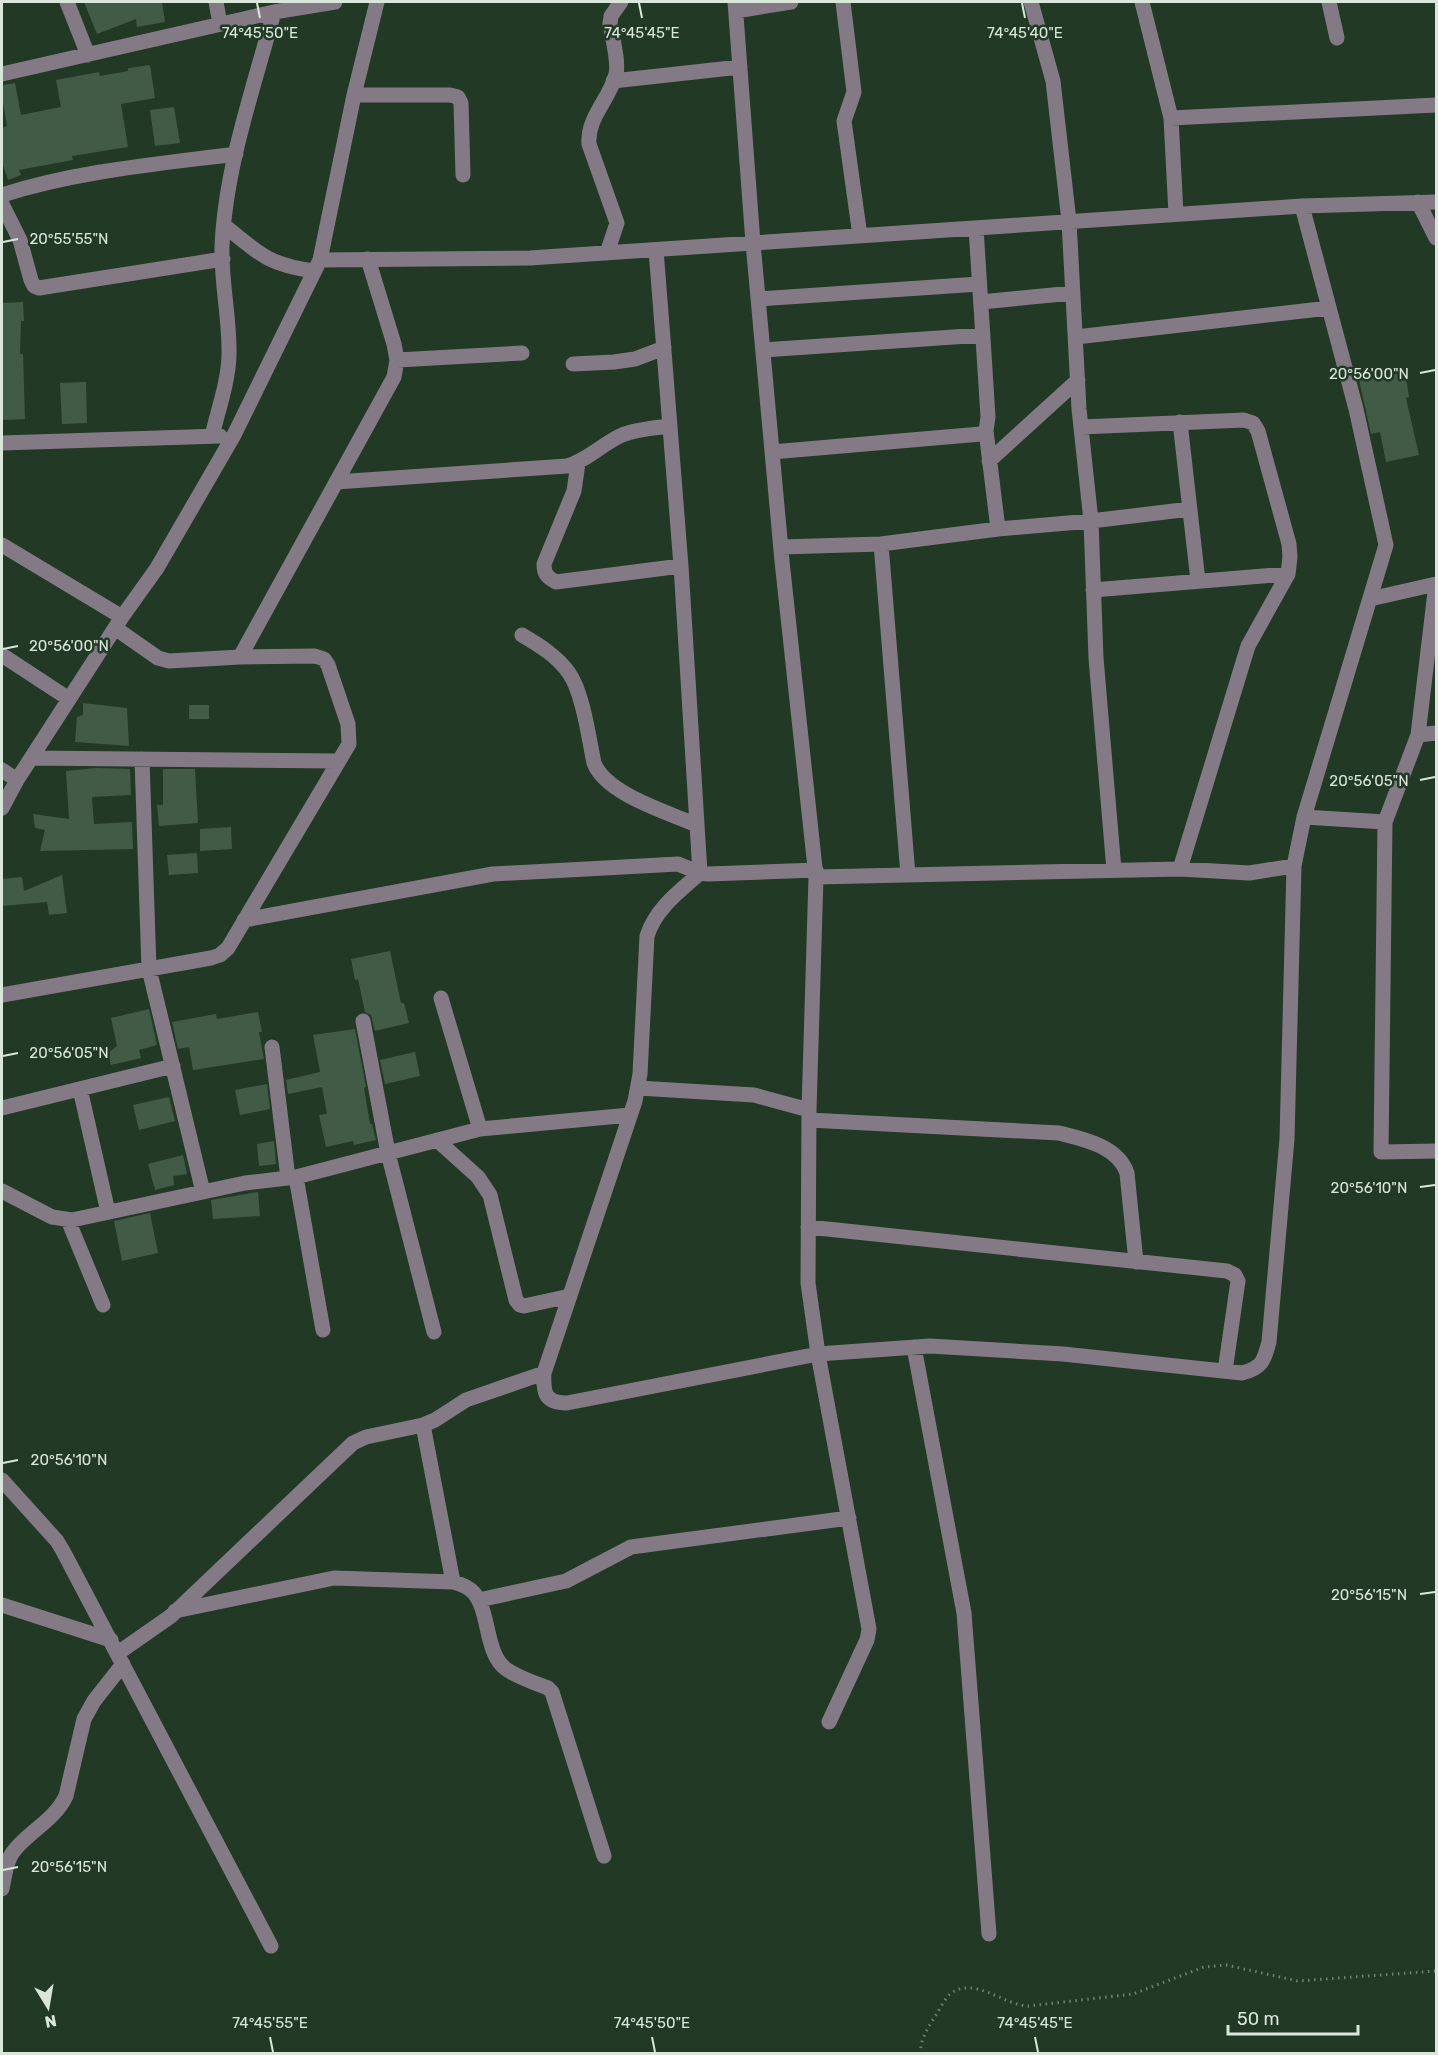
<svg xmlns="http://www.w3.org/2000/svg" width="1438" height="2055" font-family="Rubik,sans-serif">
<style>
.building{fill:#425b46}
.lines{fill:none;stroke-linecap:round;stroke-linejoin:round}
.path{stroke:#708373;stroke-width:3;stroke-dasharray:1.5 4.5;stroke-linecap:butt}
.minor{stroke:#847a85;stroke-width:15}
.ticks{fill:none;stroke:#d9e7db;stroke-width:2}
.ticks-label{font-size:15px;text-anchor:middle;fill:#d9e7db;stroke:#223926;stroke-width:5;stroke-linejoin:round;paint-order:stroke}
</style>
<rect width="100%" height="100%" fill="#223926"/>
<path class="building" d="M84,2H162L165,22L137,27L136,19L97,34Z
M150,65L155,98L121,104L128,147L72,156L73,160L19,170L21,175L8,180L2,162V128L7,126L2,97V85L15,83L21,115L61,107L56,80L99,72L100,76L128,71V68Z
M174,107L180,143L155,146L150,110Z
M23,302L24,321H21L20,354H23L25,419L2,420V303Z
M1405,372L1409,397L1406,398L1419,455L1386,462L1380,432L1371,434L1359,380Z
M86,382L87,423L62,424L60,383Z
M83,703L127,708L129,746L75,742L77,717L83,715Z
M189,705H209V719H189Z
M96,768L130,769L131,795L92,797L94,824L132,822L133,849L40,851L45,830L35,828L33,814L69,819L66,771Z
M163,769H195L198,823L159,826L157,805H163Z
M231,827L232,849L200,851V829Z
M197,853L198,873L169,875L167,855Z
M62,875L67,913L49,915L47,902L2,906V879L22,877L24,891Z
M390,951L401,1003H404L409,1023L375,1031L371,1015L365,1012L358,979L355,980L351,959Z
M149,1009L157,1045L139,1050L141,1058L111,1065L108,1053L117,1046L111,1018Z
M258,1012L262,1032H259L264,1059L193,1070L189,1047L178,1049L172,1022L216,1014L217,1019Z
M355,1029L366,1087L364,1088L370,1124H372L376,1140L354,1145L353,1141L326,1147L319,1115L327,1114L322,1087L288,1094L286,1080L320,1072L313,1035Z
M415,1052L420,1076L385,1084L380,1060Z
M267,1084L270,1109L240,1115L235,1090Z
M169,1097L175,1121L139,1130L133,1105Z
M274,1141L276,1164L259,1166L257,1144Z
M183,1155L187,1174L173,1176L174,1185L155,1190L148,1164Z
M258,1192L260,1216L213,1219L211,1200Z
M150,1213L158,1253L122,1261L114,1221Z"/>
<g class="lines">
<path class="path" d="M920,2054C921,2038 928,2027 936,2015C940,2009 944,2000 949,1995C973,1974 1004,2006 1029,2006L1133,1994L1204,1967L1226,1965L1298,1981L1436,1971"/>
<path class="minor" d="M67,2L88,55
M216,2L220,24
M377,2L354,95L320,260L530,258L1302,206
M735,2L753,243L782,561L816,877L809,1110L808,1283L818,1354L869,1629L867,1640L829,1722
M843,2L854,92L844,121L860,236
M1031,2L1053,81L1069,221L1079,409L1091,521L1096,658L1114,870
M1142,2L1171,118L1176,214
M1329,2L1337,38
M736,11L791,2
M2,74L274,12L335,2
M613,81L740,67
M354,95H450L458,97L461,103L463,175
M1171,118L1436,105
M2,195C77,171 158,164 236,154
M1418,202L1436,238
M1436,202L1302,206L1356,409L1386,545L1304,817L1385,822L1381,1152L1436,1151
M2,204L20,240L31,280L34,286L39,288L223,259
M225,226C259,254 269,265 314,271
M656,250L681,566L700,873C679,892 656,908 647,936L640,1074L635,1101L544,1373C543,1393 545,1403 567,1403L818,1354L930,1346L1063,1354L1242,1373C1262,1368 1264,1361 1269,1342L1287,1139L1294,866L1304,817
M607,253L617,223L589,144C587,117 610,99 616,74C619,62 612,36 610,23L611,16L621,2
M758,299L979,284
M981,302L1073,293
M1076,337L1329,308
M763,350L983,335
M397,360L522,353
M573,364L614,362L635,359L664,348
M1180,422L1198,581
M1081,427L1244,420L1253,423L1258,431L1289,544L1290,557L1288,574L1248,646L1180,869
M986,431L998,529
M212,436C218,410 228,383 229,356C230,319 221,283 222,247C225,168 254,87 274,12
M2,443L220,436
M772,452L981,434L986,431L988,417L976,228
M989,461L1078,380
M578,463L574,491L544,564C544,574 547,577 556,582L681,566
M336,482L567,466C588,460 602,444 622,435C637,429 654,428 670,426
M881,544L908,875
M2,545L122,617
M781,547L881,544L998,529L1091,521L1190,509
M1093,590L1288,574
M1370,599L1436,584
M522,635C539,645 557,656 569,673C583,693 589,739 594,763C606,794 667,812 697,825
M2,655L69,699
M240,657L394,377L397,360L394,344L368,259
M1418,735L1436,733
M31,758L338,761
M142,759L149,969L203,1192
M2,770L17,780
M2,808L17,780L122,617L157,568L234,435L320,260
M1385,822L1418,735L1436,584
M816,877L1180,869L1249,873L1294,866
M244,920L493,874L678,864L700,873L708,874L816,870
M2,995L211,958L220,955L228,948L349,744L348,724L328,665L324,659L315,656L240,657L169,661L158,658L115,628
M441,998L480,1129
M363,1021L388,1153L434,1332
M272,1047L288,1178
M638,1088L754,1095L809,1110
M80,1089L108,1212
M2,1108L173,1066
M809,1120L1059,1133C1083,1139 1118,1146 1127,1173L1136,1262
M437,1140L478,1177L490,1195L516,1300L520,1305L524,1306L570,1296
M296,1177L323,1330
M2,1191L52,1217L72,1220L245,1183L296,1177L480,1129L630,1115
M68,1220L103,1305
M808,1227L1227,1271L1235,1275L1238,1281L1225,1371
M914,1347L964,1613L989,1934
M423,1425L453,1582
M2,1480L57,1541L63,1551L271,1946
M479,1600L566,1581L631,1547L849,1518
M2,1605L111,1640
M175,1611L334,1578L453,1582C461,1584 469,1587 474,1593C490,1612 485,1654 506,1669C517,1677 535,1683 548,1688L552,1692L604,1856
M118,1653L171,1616L353,1443L366,1437L423,1425L435,1420L466,1400L544,1373
M2,1889C5,1876 5,1863 13,1852C29,1831 54,1821 66,1796L84,1719L94,1701L123,1664"/>
</g>
<path class="ticks" d="M257,3L260,18M639,3L642,18M1022,3L1025,18M3,242L18,239M1420,373L1435,370M3,649L18,646M1420,780L1435,777M3,1056L18,1053M1420,1187L1435,1185M3,1463L18,1460M1420,1594L1435,1592M3,1870L18,1867M270,2037L273,2052M652,2037L655,2052M1035,2037L1038,2052"/>
<g class="ticks-label">
<text x="260" y="38">74°45'50"E</text>
<text x="642" y="38">74°45'45"E</text>
<text x="1025" y="38">74°45'40"E</text>
<text x="69" y="244">20°55'55"N</text>
<text x="1369" y="379">20°56'00"N</text>
<text x="69" y="651">20°56'00"N</text>
<text x="1369" y="786">20°56'05"N</text>
<text x="69" y="1058">20°56'05"N</text>
<text x="1369" y="1193">20°56'10"N</text>
<text x="69" y="1465">20°56'10"N</text>
<text x="1369" y="1600">20°56'15"N</text>
<text x="69" y="1872">20°56'15"N</text>
<text x="270" y="2028">74°45'55"E</text>
<text x="652" y="2028">74°45'50"E</text>
<text x="1035" y="2028">74°45'45"E</text>
</g>
<rect width="1438" height="2055" fill="none" stroke="#d9e7db" stroke-width="6"/>
<g transform="translate(48 2007) rotate(169)" stroke="#223926" stroke-width="4.5" paint-order="stroke">
<path d="M0-4.5L10 22L0 15L-10 22Z" fill="#d9e7db"/>
<text y="-9" font-size="16" font-weight="bold" text-anchor="middle" fill="#d9e7db">N</text>
</g>
<path d="M1228 2025v9h130v-9" fill="none" stroke="#d9e7db" stroke-width="3"/>
<text x="1237" y="2025" font-size="18" fill="#d9e7db" stroke="#223926" stroke-width="4.5" paint-order="stroke">50 m</text>
</svg>
